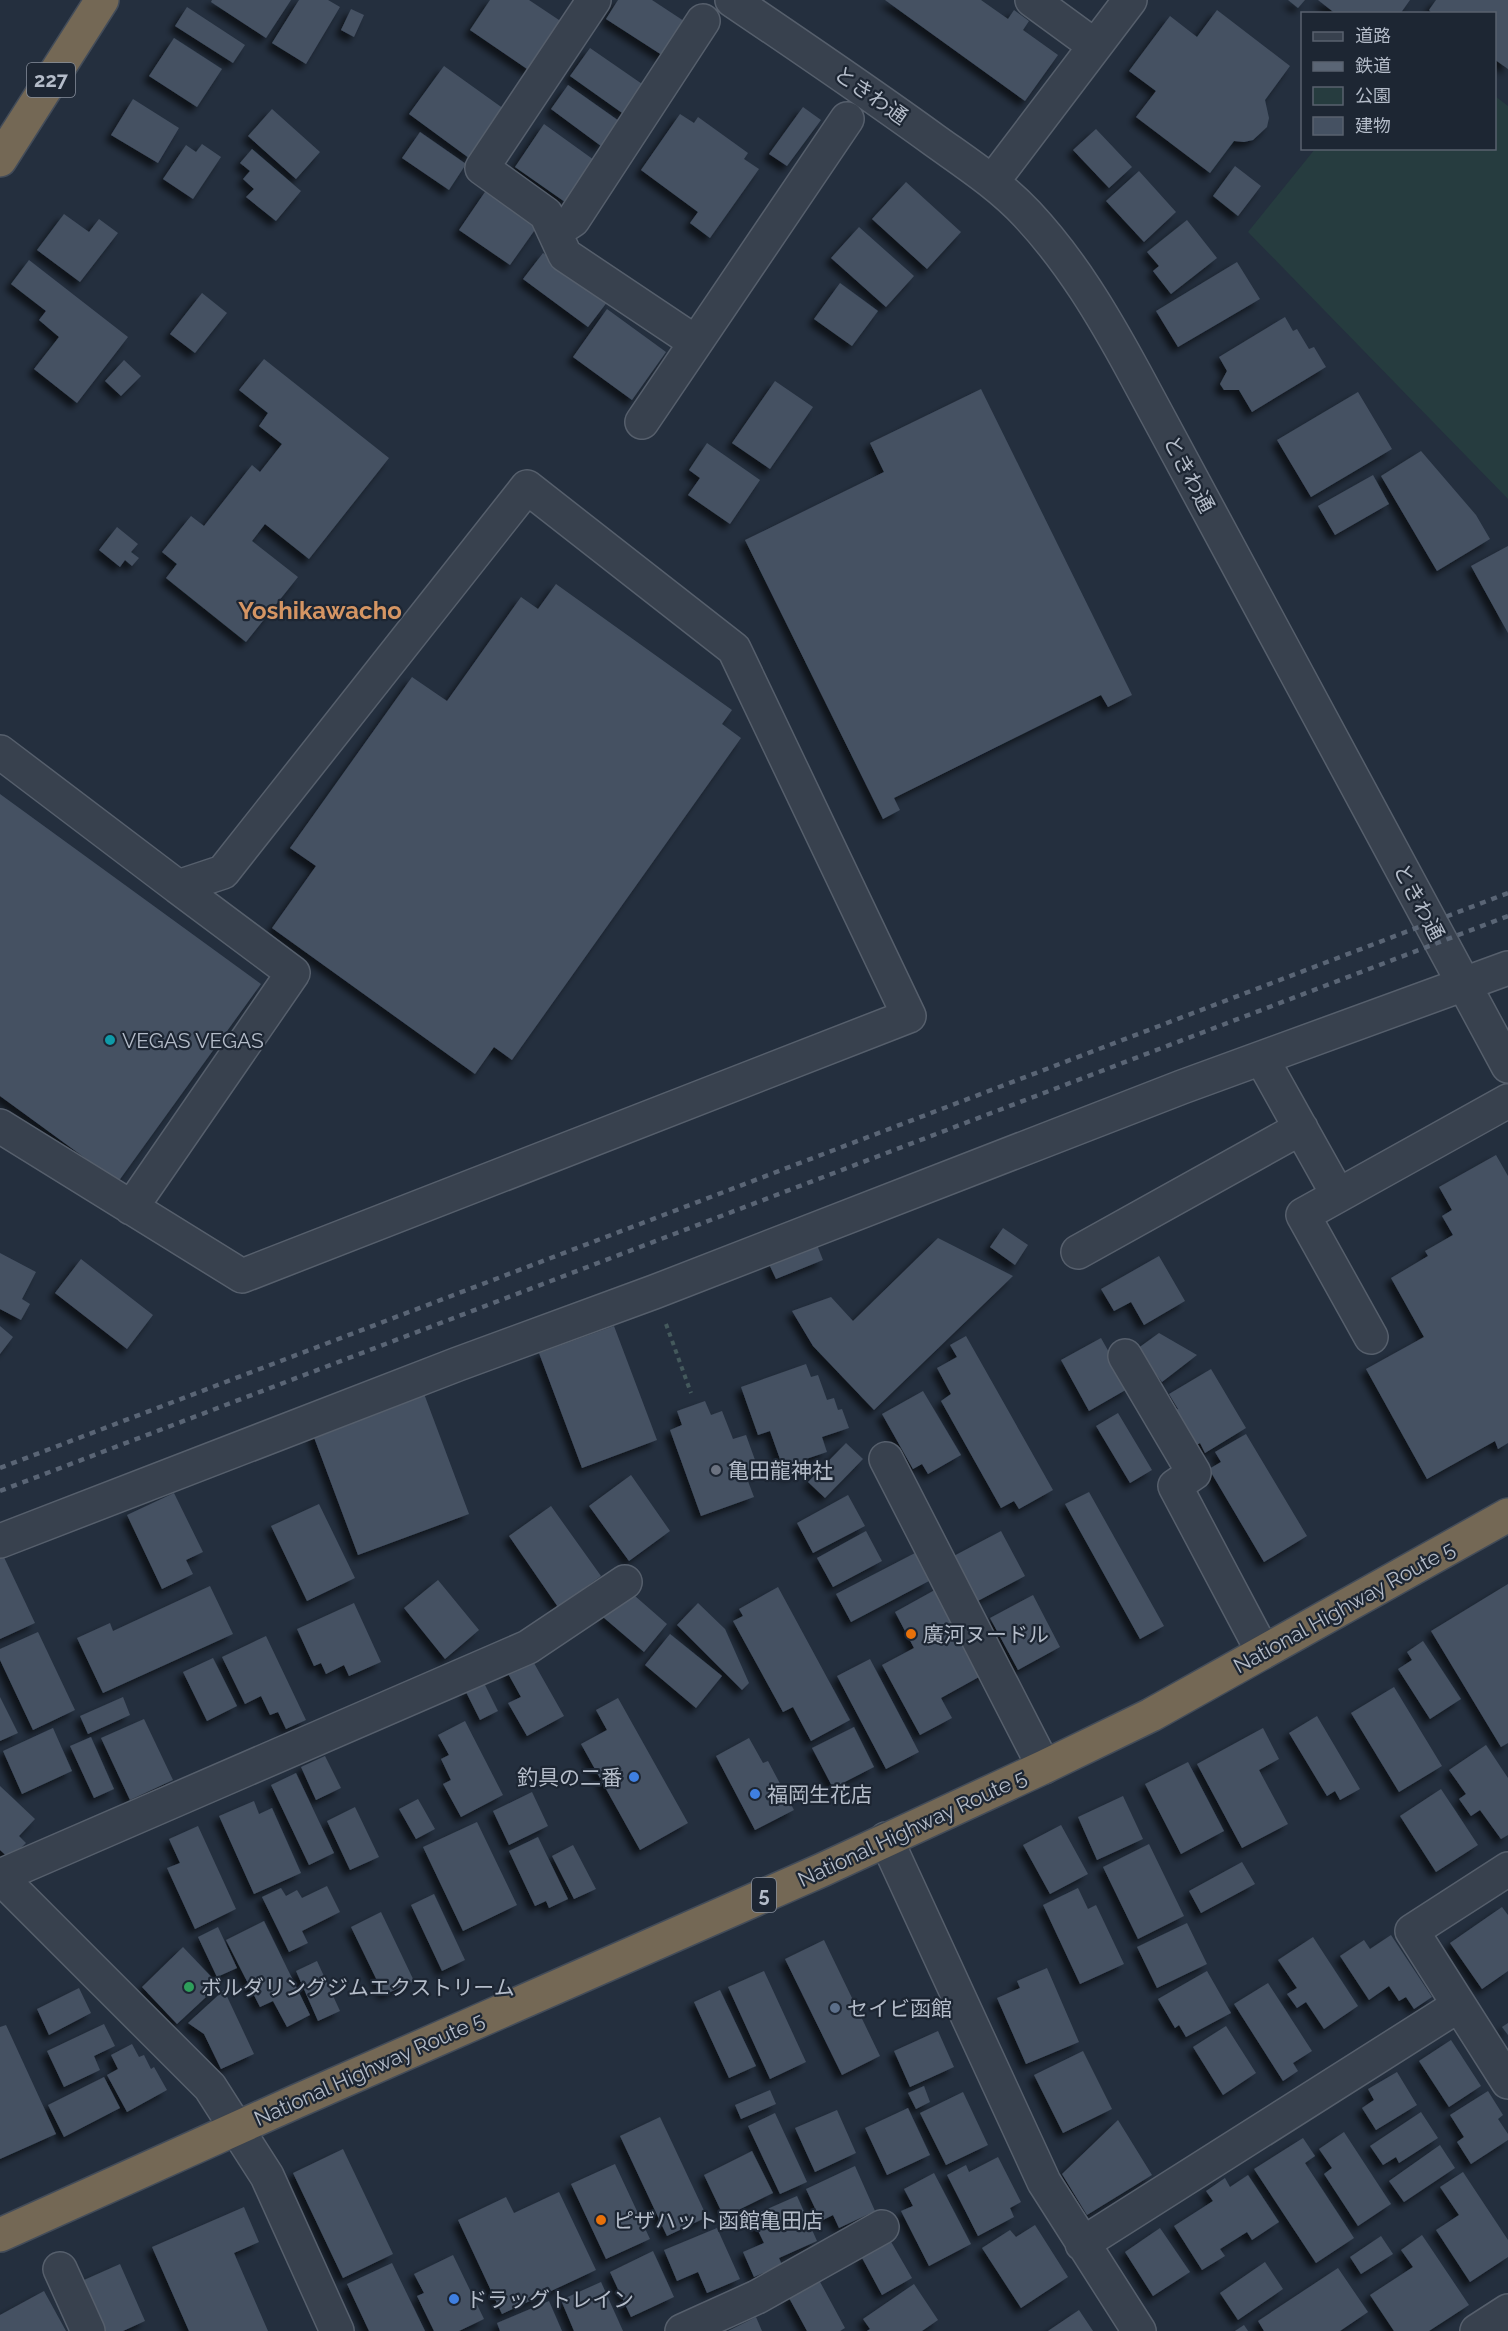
<svg xmlns="http://www.w3.org/2000/svg" width="1508" height="2331" font-family="Raleway,'Noto Sans JP',sans-serif">
<style>
.green{fill:#263c3f}
.building{fill:#455162;filter:url(#shadow)}
.lines{fill:none;stroke-linecap:round;stroke-linejoin:round}
.minor-casing{stroke:#565f6c;stroke-width:36}
.highway-casing{stroke:#434c59;stroke-width:36}
.path{stroke:#44595c;stroke-width:4;stroke-dasharray:4.5 4.5;stroke-linecap:butt}
.minor{stroke:#38414e;stroke-width:33}
.highway{stroke:#746855;stroke-width:33}
.rail{stroke:#5a6575;stroke-width:4.5;stroke-dasharray:6 6;stroke-linecap:butt}
.culture-dot{fill:#0f9aa8;stroke:#1d2633;stroke-width:2}
.worship-dot{fill:#6b7280;stroke:#1d2633;stroke-width:2}
.food-dot{fill:#e8710a;stroke:#1d2633;stroke-width:2}
.shop-dot{fill:#3f7fe0;stroke:#1d2633;stroke-width:2}
.leisure-dot{fill:#2e9e5b;stroke:#1d2633;stroke-width:2}
.service-dot{fill:#5c6f8a;stroke:#1d2633;stroke-width:2}
.labels{text-anchor:middle;dominant-baseline:central;stroke-width:4.5;stroke-linejoin:round;paint-order:stroke}
.shield{fill:#1d2633;stroke:#878f9c;stroke-width:1.5}
.shield-label{font-size:20px;font-weight:bold;fill:#b4bcc9}
.street-label{font-size:21px;fill:#b4bcc9;stroke:#1d2633}
.poi-label{font-size:21px;fill:#b4bcc9;stroke:#1d2633;text-anchor:start}
.quarter-label{font-size:24px;font-weight:bold;fill:#d59563;stroke:#1d2633}
</style>
<defs>
<filter id="shadow"><feDropShadow dx="-5.5" dy="5.5" stdDeviation="3" flood-color="#0009"/></filter>
</defs>
<rect width="100%" height="100%" fill="#242f3e"/>
<path class="green" d="M1495,96L1508,106V499L1248,232L1315,149L1494,148Z"/>
<path class="building" d="M212,0H291L266,38L211,2Z
M299,0H328L340,7L306,64L272,43Z
M490,0H529L562,22L530,71L470,30Z
M618,0H652L687,23L665,57L606,19Z
M885,0H981L1008,19L1014,10L1029,21L1023,30L1058,55L1025,101Z
M1288,0H1305L1298,8Z
M1318,0H1410L1400,14H1336Z
M1436,0H1508V69L1494,59V14H1433L1429,10Z
M187,7L245,45L233,63L175,26Z
M351,9L364,15L354,37L341,30Z
M1217,10L1290,66L1265,100L1269,118L1267,127L1253,140L1244,142L1234,141L1210,173L1136,117L1156,91L1129,71L1170,16L1197,37Z
M174,38L222,69L197,107L149,76Z
M590,48L645,86L625,115L570,76Z
M444,66L504,109L469,158L409,114Z
M568,85L619,121L601,146L551,109Z
M133,99L179,128L158,163L111,135Z
M803,107L821,120L787,166L769,154Z
M272,109L320,152L296,179L248,136Z
M680,114L694,123L698,117L748,153L744,159L759,169L710,238L690,223L698,212L641,170Z
M544,124L594,160L565,202L515,167Z
M1096,129L1132,167L1109,188L1073,150Z
M420,132L466,164L449,190L402,158Z
M202,144L221,157L193,199L163,179L186,145L196,152Z
M252,149L301,191L276,221L246,197L254,189L243,179L250,171L240,163Z
M1235,166L1261,186L1238,216L1213,196Z
M1139,171L1176,212L1144,242L1106,201Z
M906,182L961,232L927,269L872,219Z
M487,189L539,224L510,265L459,230Z
M64,214L89,232L99,219L118,233L80,282L37,250Z
M1187,220L1217,258L1171,294L1153,271L1159,266L1147,252Z
M859,227L914,276L886,307L831,258Z
M543,253L608,301L588,327L523,279Z
M29,260L128,337L77,403L34,369L59,337L39,320L46,311L11,284Z
M1237,262L1260,299L1178,347L1156,311Z
M840,283L878,311L852,346L814,319Z
M202,293L227,313L195,353L170,334Z
M607,309L666,352L632,400L573,357Z
M1285,317L1293,331L1297,329L1309,349L1314,347L1326,367L1252,412L1239,390H1224L1220,384L1227,371L1219,357Z
M264,359L389,458L309,559L265,524L252,541L298,577L246,642L166,578L177,564L162,552L191,516L204,526L252,465L260,472L282,444L259,426L268,413L239,390Z
M124,360L141,376L121,396L105,381Z
M775,381L813,407L770,469L732,443Z
M981,389L1132,695L1108,707L1101,695L894,798L900,810L883,819L745,540L884,472L870,443Z
M1358,392L1392,449L1311,497L1277,440Z
M707,443L760,480L730,524L688,495L700,478L689,470Z
M1421,451L1476,515L1490,539L1437,571L1381,476Z
M1373,475L1389,504L1335,535L1318,506Z
M117,527L138,544L131,552L139,558L132,566L125,560L120,567L99,550Z
M1508,546V633L1471,566Z
M556,584L732,710L722,724L741,738L512,1060L494,1047L475,1074L272,928L316,866L290,848L412,677L447,701L521,597L538,609Z
M0,794L261,984L118,1182L0,1096Z
M1496,1155L1508,1176V1443L1498,1449L1495,1441L1427,1479L1366,1369L1424,1337L1391,1278L1428,1256L1425,1251L1453,1235L1442,1216L1452,1210L1439,1187Z
M1003,1228L1028,1245L1015,1265L990,1247Z
M938,1238L1013,1276L874,1410L813,1346L792,1311L831,1297L853,1321Z
M817,1245L823,1260L776,1279L769,1264Z
M0,1253L36,1272L22,1299L30,1304L21,1320L0,1309Z
M1159,1256L1185,1301L1144,1325L1131,1302L1114,1311L1101,1289Z
M81,1259L153,1315L127,1349L55,1293Z
M0,1326L13,1337L0,1354Z
M614,1326L657,1440L582,1468L539,1353Z
M1159,1333L1197,1355L1162,1382L1137,1349Z
M966,1336L1053,1490L1019,1509L1014,1501L1001,1508L941,1401L951,1394L937,1368L957,1357L950,1345Z
M1101,1338L1129,1388L1089,1411L1061,1360Z
M806,1364L811,1377L818,1375L827,1400L834,1398L838,1410L842,1409L849,1428L822,1437L827,1452L803,1460L807,1469L786,1476L770,1431L758,1435L741,1387Z
M1211,1369L1246,1428L1205,1453L1200,1443L1193,1447L1172,1413L1178,1409L1169,1394Z
M423,1391L469,1514L358,1555L312,1432Z
M923,1391L961,1455L928,1474L922,1464L913,1469L882,1414Z
M705,1401L711,1415L722,1411L733,1439L746,1435L759,1471L746,1476L754,1497L701,1516L670,1430L682,1425L677,1411Z
M1118,1413L1152,1470L1130,1483L1096,1426Z
M1246,1434L1307,1536L1264,1562L1209,1469L1221,1462L1215,1452Z
M846,1443L863,1459L825,1498L808,1482Z
M631,1475L670,1531L629,1561L589,1506Z
M1089,1492L1164,1626L1140,1639L1065,1504Z
M174,1493L203,1552L186,1560L193,1574L162,1589L127,1515Z
M848,1495L865,1526L813,1553L797,1523Z
M319,1504L355,1578L307,1601L271,1526Z
M551,1506L601,1576L558,1607L509,1536Z
M866,1531L882,1561L833,1587L817,1558Z
M1001,1531L1025,1576L974,1603L950,1558Z
M2,1553L35,1623L0,1639V1554Z
M915,1553L929,1581L851,1622L836,1594Z
M438,1580L479,1630L445,1659L404,1608Z
M1508,1584V1743L1501,1747L1431,1631Z
M210,1586L233,1634L103,1693L77,1638L110,1623L113,1631Z
M942,1586L988,1672L941,1698L952,1718L920,1735L882,1665L914,1648L895,1612Z
M778,1587L850,1720L811,1741L793,1707L783,1712L733,1621L743,1616L739,1609Z
M627,1589L667,1624L644,1652L603,1617Z
M1033,1595L1060,1647L1018,1670L990,1618Z
M354,1603L381,1662L349,1676L344,1665L326,1674L321,1663L314,1666L297,1629Z
M698,1603L725,1629L749,1683L742,1690L677,1625Z
M38,1632L75,1710L33,1730L0,1660V1649Z
M670,1634L722,1676L696,1708L645,1665Z
M266,1636L306,1720L286,1729L278,1712L270,1715L261,1696L245,1704L222,1657Z
M1423,1641L1461,1699L1430,1719L1398,1669L1412,1660L1407,1652Z
M530,1656L564,1716L527,1736L508,1703L521,1697L506,1670Z
M213,1658L237,1706L207,1721L183,1672Z
M870,1659L919,1752L886,1769L837,1676Z
M483,1681L498,1711L480,1720L465,1690Z
M1394,1687L1442,1766L1399,1792L1351,1713Z
M0,1697L18,1733L0,1741Z
M123,1697L130,1715L88,1734L80,1716Z
M618,1698L688,1823L640,1850L581,1744L607,1730L596,1710Z
M1317,1716L1360,1789L1340,1800L1335,1791L1327,1796L1289,1733Z
M144,1719L173,1780L130,1800L101,1738Z
M465,1721L503,1795L461,1817L443,1784L451,1780L441,1759L449,1755L438,1735Z
M854,1727L874,1767L833,1788L812,1748Z
M53,1728L72,1771L22,1794L3,1751Z
M1263,1728L1279,1759L1259,1770L1288,1824L1242,1848L1197,1764Z
M91,1737L114,1789L94,1798L70,1746Z
M749,1738L763,1763L768,1761L794,1810L755,1830L716,1756Z
M1486,1745L1508,1778V1835L1501,1839L1480,1810L1471,1816L1459,1799L1466,1794L1449,1770Z
M325,1756L341,1788L316,1800L301,1767Z
M1188,1762L1224,1831L1181,1854L1145,1784Z
M296,1773L334,1853L309,1865L271,1785Z
M0,1786L35,1819L19,1836L26,1843L10,1859L0,1850Z
M1441,1789L1478,1845L1436,1872L1400,1816Z
M532,1792L548,1826L509,1845L493,1811Z
M1123,1796L1143,1839L1097,1860L1078,1817Z
M418,1799L435,1829L416,1839L399,1809Z
M254,1801L259,1814L272,1808L301,1873L254,1894L219,1816Z
M355,1807L379,1857L350,1870L327,1821Z
M477,1822L517,1905L463,1931L423,1847Z
M1061,1825L1088,1874L1050,1894L1023,1845Z
M198,1826L236,1909L195,1929L167,1868L180,1863L169,1839Z
M538,1837L568,1899L549,1908L546,1901L535,1906L509,1851Z
M1149,1844L1184,1916L1138,1939L1103,1867Z
M573,1845L596,1889L574,1899L552,1856Z
M1242,1862L1255,1884L1201,1913L1189,1891Z
M327,1886L340,1912L302,1931L308,1943L289,1952L262,1897L281,1888L286,1896L297,1890L302,1898Z
M1078,1888L1088,1909L1096,1905L1124,1964L1080,1984L1043,1905Z
M434,1894L465,1960L442,1971L411,1905Z
M1502,1907L1508,1915V1971L1482,1989L1450,1943Z
M381,1912L414,1981L384,1995L351,1927Z
M264,1921L310,2015L287,2027L273,2001L260,2007L226,1940Z
M1187,1923L1207,1964L1157,1988L1137,1947Z
M218,1927L237,1968L217,1977L198,1937Z
M1391,1935L1432,1997L1414,2009L1406,1997L1399,2001L1389,1986L1369,2000L1340,1956L1364,1940L1370,1949Z
M1313,1937L1358,2006L1324,2029L1306,2002L1297,2008L1287,1994L1297,1988L1278,1960Z
M824,1940L880,2056L842,2075L785,1959Z
M183,1947L219,1985L177,2024L142,1987Z
M317,1961L340,2011L318,2021L296,1971Z
M1047,1968L1079,2042L1026,2064L997,1998L1020,1988L1017,1981Z
M764,1971L806,2062L770,2079L728,1987Z
M1207,1971L1231,2013L1186,2037L1179,2025L1175,2028L1158,1999Z
M1268,1983L1312,2051L1293,2063L1298,2071L1283,2081L1234,2004Z
M79,1988L91,2013L49,2035L37,2009Z
M224,1990L254,2054L221,2069L204,2034L188,2023Z
M720,1990L756,2066L729,2078L694,2002Z
M1508,2023V2035L1502,2027Z
M104,2024L115,2046L94,2056L100,2070L64,2087L47,2051Z
M6,2025L56,2134L0,2159V2027Z
M1226,2026L1256,2073L1223,2095L1193,2047Z
M938,2031L954,2067L910,2087L894,2051Z
M1451,2040L1481,2086L1449,2107L1419,2061Z
M132,2044L139,2057L144,2055L151,2069L154,2067L167,2090L127,2112L107,2075L118,2069L111,2055Z
M1083,2051L1112,2109L1063,2133L1034,2075Z
M1397,2072L1417,2105L1376,2130L1362,2108L1374,2100L1368,2089Z
M104,2077L120,2108L64,2137L48,2105Z
M924,2086L930,2102L916,2109L908,2093Z
M770,2090L776,2104L741,2119L735,2105Z
M1488,2091L1503,2115L1498,2119L1508,2134V2140L1471,2164L1457,2142L1464,2137L1450,2115Z
M963,2092L988,2145L946,2165L920,2113Z
M908,2108L930,2155L887,2175L865,2128Z
M837,2110L856,2153L815,2172L795,2128Z
M1421,2112L1438,2138L1399,2163L1396,2157L1383,2165L1370,2146Z
M775,2113L807,2182L780,2194L748,2126Z
M660,2117L707,2217L667,2236L620,2136Z
M1118,2120L1152,2175L1087,2215L1062,2174Z
M1344,2132L1391,2204L1358,2226L1324,2174L1332,2168L1319,2149Z
M1303,2138L1315,2156L1305,2163L1354,2238L1316,2263L1254,2169Z
M1440,2145L1455,2168L1404,2202L1389,2181Z
M343,2149L393,2254L343,2278L293,2173Z
M752,2151L773,2193L724,2217L704,2175Z
M998,2157L1021,2202L1010,2208L1014,2217L978,2236L947,2175L966,2165L969,2172Z
M615,2164L650,2239L606,2259L571,2184Z
M855,2166L875,2211L839,2228L833,2215L821,2221L806,2189Z
M1463,2172L1508,2240V2257L1470,2282L1436,2230L1459,2215L1440,2187Z
M934,2173L971,2244L929,2266L901,2211L913,2206L904,2189Z
M1248,2175L1279,2222L1252,2240L1247,2232L1220,2249L1225,2256L1202,2270L1174,2226L1213,2201L1206,2191L1225,2178L1230,2187Z
M559,2192L596,2270L502,2314L458,2220L506,2197L514,2213Z
M797,2196L817,2241L779,2258L782,2265L754,2277L743,2252L764,2243L751,2216Z
M244,2207L259,2242L234,2253L268,2331H189L152,2247Z
M1035,2225L1068,2277L1021,2308L982,2248L1010,2230L1016,2237Z
M717,2228L740,2279L707,2293L698,2272L677,2281L664,2250Z
M1160,2228L1190,2272L1153,2296L1125,2252Z
M1422,2235L1469,2305L1429,2331H1394L1370,2295L1413,2267L1401,2250Z
M1381,2236L1393,2254L1361,2274L1350,2257Z
M890,2240L912,2278L882,2295L861,2256Z
M653,2251L674,2297L631,2317L610,2272Z
M453,2255L484,2319L459,2331H434L417,2296L424,2293L414,2274Z
M1265,2262L1283,2289L1238,2320L1220,2293Z
M392,2263L425,2331H369L347,2284Z
M120,2264L145,2321L123,2331H96L75,2284Z
M1338,2268L1368,2312L1340,2331H1264L1258,2321Z
M819,2280L845,2328L840,2331H807L788,2296Z
M601,2282L623,2331H574L561,2300Z
M914,2284L938,2320L922,2331H867L870,2329L863,2319Z
M44,2291L66,2331H0V2315Z
M549,2301L562,2331H500L497,2323Z
M1079,2310L1093,2331H1048Z
M756,2317L762,2331H728Z
M1244,2325L1248,2331H1235Z"/>
<g class="lines">
<defs>
<path id="minor" d="M594,0L482,168L546,214L565,255L695,342
M732,0C800,46 868,92 934,140C966,163 1000,185 1027,214C1071,261 1103,315 1134,372L1508,1066
M1032,0L1095,46
M992,182L1130,0
M555,232L573,220L703,21
M642,422L847,119
M0,752L178,887L223,872L527,487L734,649L909,1016L242,1276L0,1126
M1262,1059L1338,1195
M131,1208L293,973L178,887
M1078,1252L1301,1128
M1371,1337L1303,1215L1508,1101
M1125,1356L1194,1473L1175,1486L1263,1652
M886,1459L1044,1767
M0,1541L458,1364L654,1292L1182,1087L1508,968
M886,1839L1044,2182L1139,2331
M1508,1869L1412,1931L1508,2082
M0,1876L528,1647L625,1582
M0,1877L210,2087L267,2176L337,2331
M1082,2244L1459,2005
M60,2269L88,2331
M682,2331L757,2297L882,2227
M1477,2331L1508,2311"/>
<path id="highway" d="M0,160L102,0
M0,2235L295,2102L822,1870L1044,1767L1151,1715L1508,1515"/>
</defs>
<use href="#minor" class="minor-casing"/>
<use href="#highway" class="highway-casing"/>
<path class="path" d="M666,1324L691,1393"/>
<use href="#minor" class="minor"/>
<use href="#highway" class="highway"/>
<path class="rail" d="M0,1468L1508,893
M0,1491L1508,916"/>
</g>
<circle class="culture-dot" cx="110" cy="1040" r="6"/>
<circle class="worship-dot" cx="716" cy="1470" r="6"/>
<g class="food-dot">
<circle cx="911" cy="1634" r="6"/>
<circle cx="601" cy="2220" r="6"/>
</g>
<g class="shop-dot">
<circle cx="634" cy="1777" r="6"/>
<circle cx="755" cy="1794" r="6"/>
<circle cx="454" cy="2299" r="6"/>
</g>
<circle class="leisure-dot" cx="189" cy="1987" r="6"/>
<circle class="service-dot" cx="835" cy="2008" r="6"/>
<g class="labels">
<g class="shield">
<rect x="27" y="63" width="48" height="34" rx="4.5"/>
<rect x="752" y="1878" width="24" height="34" rx="4.5"/>
</g>
<g class="shield-label">
<text x="51" y="80">227</text>
<text x="764" y="1895">5</text>
</g>
<g class="street-label">
<text transform="translate(871 95) rotate(35)">ときわ通</text>
<text transform="translate(1189 474) rotate(62)">ときわ通</text>
<text transform="translate(1419 902) rotate(62)">ときわ通</text>
<text transform="translate(1344 1607) rotate(-29)">National Highway Route 5</text>
<text transform="translate(912 1828) rotate(-25)">National Highway Route 5</text>
<text transform="translate(369 2069) rotate(-24)">National Highway Route 5</text>
</g>
<g class="poi-label">
<text x="122" y="1040">VEGAS VEGAS</text>
<text x="728" y="1470">亀田龍神社</text>
<text x="923" y="1634">廣河ヌードル</text>
<text x="622" y="1777" text-anchor="end">釣具の二番</text>
<text x="767" y="1794">福岡生花店</text>
<text x="201" y="1987">ボルダリングジムエクストリーム</text>
<text x="847" y="2008">セイビ函館</text>
<text x="613" y="2220">ピザハット函館亀田店</text>
<text x="466" y="2299">ドラッグトレイン</text>
</g>
<g class="quarter-label">
<text x="320" y="610">Yoshikawacho</text>
</g>
</g>
<rect x="1301" y="12" width="195" height="138" fill="#1d2633" stroke="#59626f" stroke-width="1.5"/>
<rect x="1313" y="32" width="30" height="9" fill="#38414e" stroke="#59626f" stroke-width="1.5"/>
<text x="1355" y="42" font-size="18" fill="#b4bcc9">道路</text>
<rect x="1313" y="62" width="30" height="9" fill="#5a6575" stroke="#59626f" stroke-width="1.5"/>
<text x="1355" y="72" font-size="18" fill="#b4bcc9">鉄道</text>
<rect x="1313" y="87" width="30" height="18" fill="#263c3f" stroke="#59626f" stroke-width="1.5"/>
<text x="1355" y="102" font-size="18" fill="#b4bcc9">公園</text>
<rect x="1313" y="117" width="30" height="18" fill="#455162" stroke="#59626f" stroke-width="1.5"/>
<text x="1355" y="132" font-size="18" fill="#b4bcc9">建物</text>
</svg>
